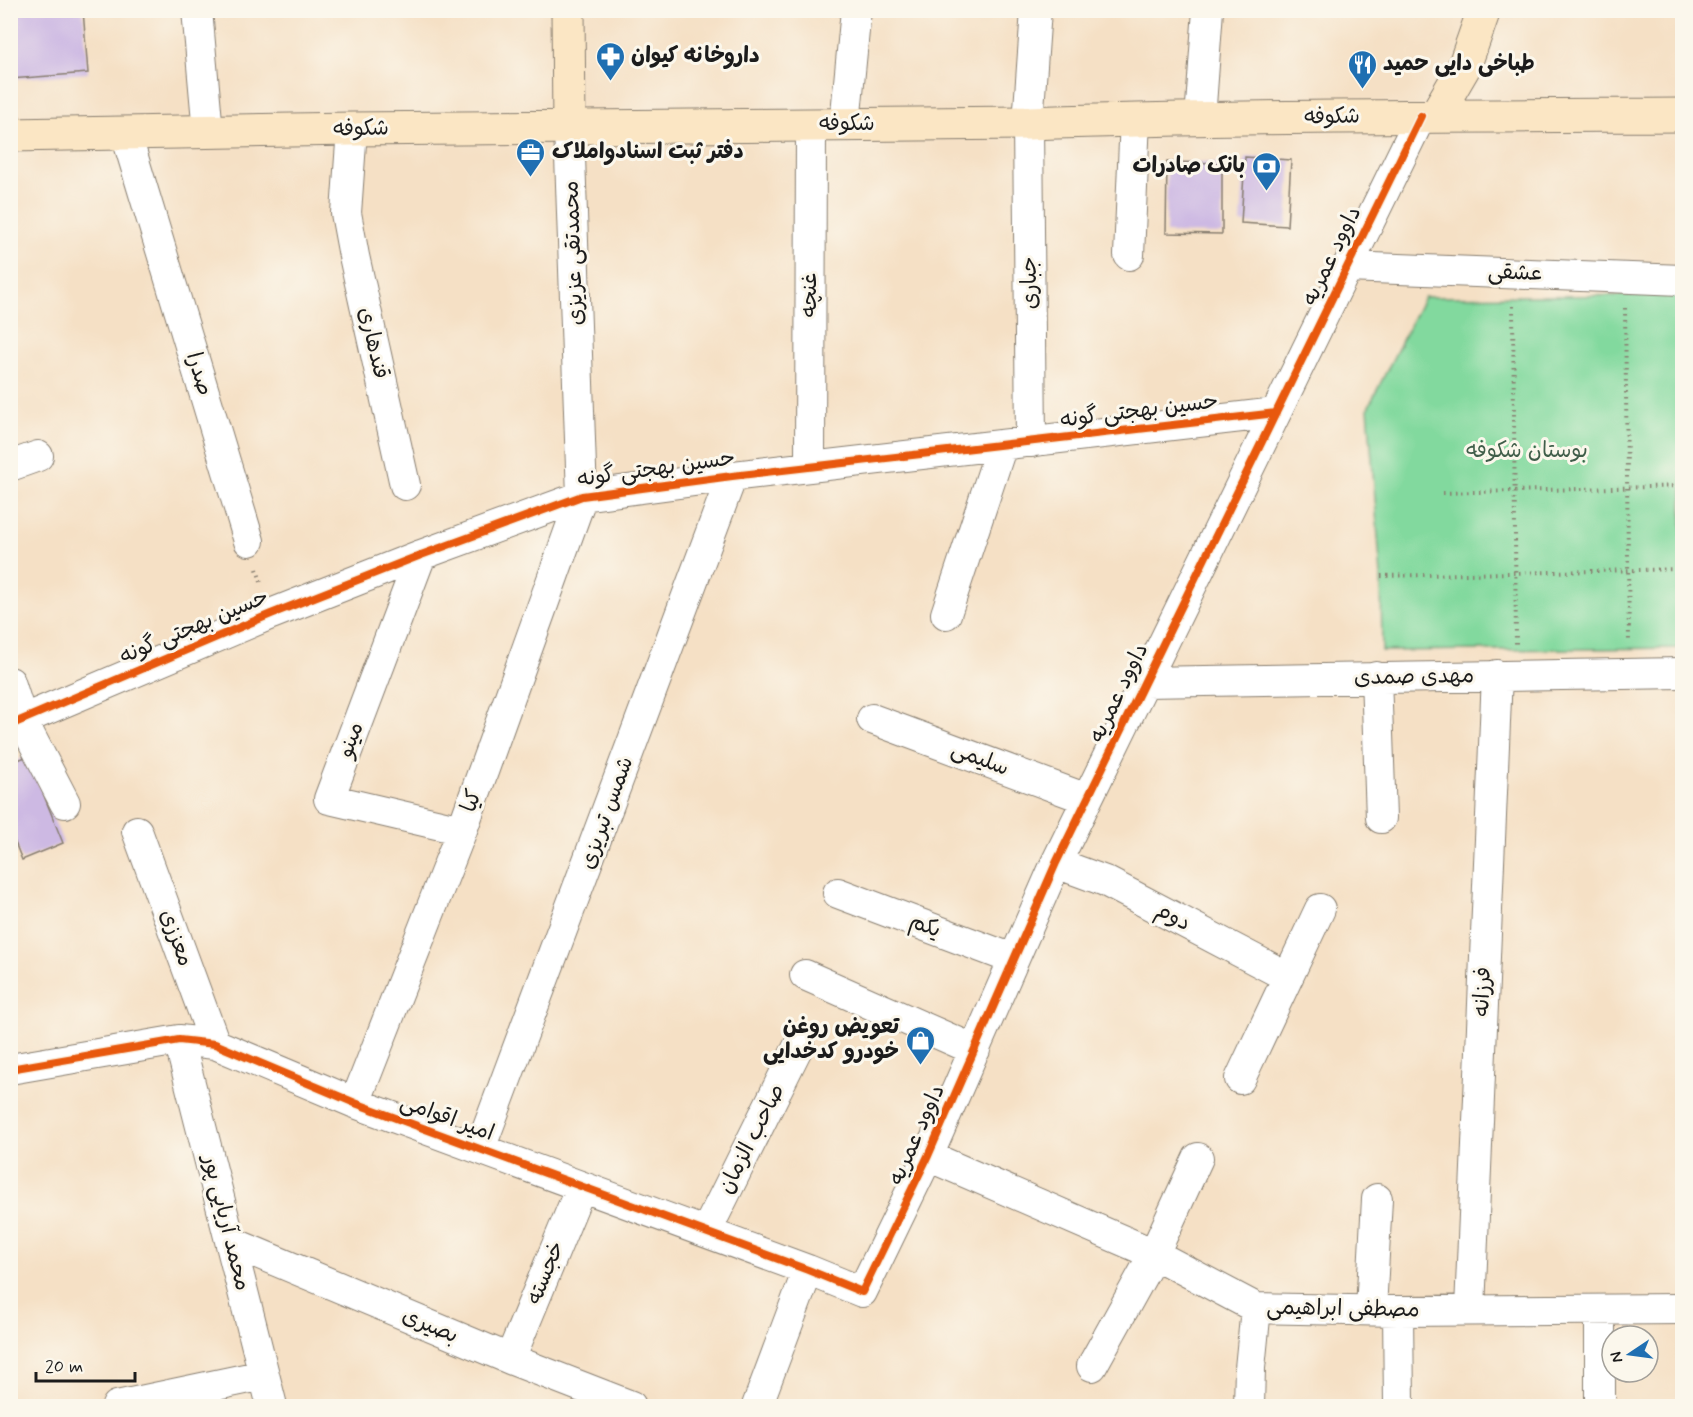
<svg xmlns="http://www.w3.org/2000/svg" width="1693" height="1417" font-family="Mynerve,'Playpen Sans Arabic',sans-serif">
<style>
.green{fill:#82d99e;stroke:#4f7a5d;stroke-width:1.5}
.building{fill:#cdb9e3}
.lines{fill:none;stroke-linecap:round;stroke-linejoin:round}
.street-casing{stroke:#887e70;stroke-width:32}
.secondary-casing{stroke:#887e70;stroke-width:35}
.path{stroke:#887e70;stroke-width:4;stroke-dasharray:1.5 4.5;stroke-linecap:butt}
.street{stroke:#fff;stroke-width:30}
.secondary{stroke:#fbe6c4;stroke-width:33}
.cycleway-casing{stroke:#fbf7ec;stroke-width:11}
.cycleway{stroke:#e8590c;stroke-width:8}
.labels{text-anchor:middle;dominant-baseline:central;stroke-width:6;stroke-linejoin:round;paint-order:stroke}
.poi-label{font-size:22px;font-weight:bold;fill:#1c1c1c;stroke:#fbf7ec;text-anchor:start}
.street-label{font-size:22px;fill:#1c1c1c;stroke:#fbf7ec}
.park-label{font-size:22px;fill:#405e4a;stroke:#fbf7ec}
</style>
<rect width="100%" height="100%" fill="#fbf7ec"/>
<filter id="ink" filterUnits="userSpaceOnUse"><feTurbulence type="fractalNoise" baseFrequency=".0167" numOctaves="2"/><feDisplacementMap in="SourceGraphic" scale="12" xChannelSelector="R" yChannelSelector="G"/><feConvolveMatrix kernelMatrix="1 2 1 2 8 2 1 2 1" color-interpolation-filters="sRGB"/></filter>
<filter id="wash" filterUnits="userSpaceOnUse"><feTurbulence type="fractalNoise" baseFrequency=".008" numOctaves="4" result="noise"/><feDisplacementMap in="SourceGraphic" scale="24" xChannelSelector="R" yChannelSelector="G"/><feGaussianBlur stdDeviation="1.35" result="paint"/><feColorMatrix in="noise" values="0 0 0 0 0 0 0 0 0 0 0 0 0 0 0 0 0 1.4 0 .05"/><feComposite in="paint" operator="in"/></filter>
<g filter="url(#wash)">
<rect width="100%" height="100%" fill="#f5e0c5"/>
<path class="green" d="M1682,295V648L1382,651L1381,576L1368,408L1424,297Z"/>
<g id="blocks">
<path class="building" d="M10,10H83L88,73L10,79Z
M1245,157L1291,160L1287,226L1241,223Z
M1167,162L1222,163V234L1166,233Z
M28,756L63,843L22,860L10,830V763Z"/>
</g>
</g>
<g filter="url(#ink)">
<use href="#blocks" fill-opacity="0" stroke="#887e70" stroke-width="1.5"/>
<g class="lines">
<defs>
<path id="street" d="M197,10L208,132
M1200,119L1208,10
M845,124L856,10
M352,129L346,213L354,256L405,485
M126,134L249,541
M1129,255L1135,119
M1347,267L1682,280
M1031,442L1028,123L1036,10
M10,466L38,456
M810,467L811,124
M421,555L329,799L462,830
M946,614L1002,445
M1376,677L1381,818
M10,682L22,720L65,803
M1145,682L1682,673
M872,719L1087,799
M10,725L271,614L421,555L582,496L732,476L1276,413
M137,831L215,1044
M1056,863L1105,881L1288,977
M838,893L1013,959
M805,975L975,1050
M179,1040L272,1406
M10,1069L179,1040L215,1044L355,1103L808,1270L862,1292L928,1156L1056,863L1421,116
M1240,1079L1320,909
M355,1103L462,830L582,496L569,128
M480,1149L732,476
M928,1156L1154,1254L1256,1308L1398,1311L1682,1309
M706,1232L799,1045
M231,1242L510,1359L631,1406
M1470,1309L1497,675
M1371,1310L1377,1199
M1398,1311L1399,1406
M510,1359L581,1187
M1092,1366L1154,1254L1198,1158
M117,1406L264,1375
M757,1406L808,1270
M1249,1406L1250,1368L1256,1308
M1600,1406V1310"/>
<path id="secondary" d="M568,10L569,128
M1436,115L1464,67L1484,10
M10,135L352,129L1028,123C1246,116 1464,116 1682,115"/>
</defs>
<use href="#street" class="street-casing"/>
<use href="#secondary" class="secondary-casing"/>
<path class="path" d="M1513,306L1516,646
M1625,308L1629,643
M1443,493L1682,486
M257,569L262,585
M1381,576L1682,569"/>
<use href="#street" class="street"/>
<use href="#secondary" class="secondary"/>
<defs>
<path id="cycleway" d="M10,725L271,614L421,555L582,496L732,476L1276,413
M10,1069L179,1040L215,1044L355,1103L808,1270L862,1292L928,1156L1056,863L1421,116"/>
</defs>
<use href="#cycleway" class="cycleway-casing"/>
<use href="#cycleway" class="cycleway"/>
</g>
</g>
<defs>
<symbol id="pharmacy-pin" viewBox="-11 -11 22 30"><path d="M0 17L-7.5 6A9.5 9.5 0 1 1 7.5 6Z" fill="#1f6fb2" stroke="#fbf7ec"/><path d="M-2-6h4v4h4v4h-4v4h-4v-4h-4v-4h4Z" fill="#fff"/></symbol>
<symbol id="restaurant-pin" viewBox="-11 -11 22 30"><path d="M0 17L-7.5 6A9.5 9.5 0 1 1 7.5 6Z" fill="#1f6fb2" stroke="#fbf7ec"/><path d="M-5-6h1v4h1v-4h1v4h1v-4h1v5L-1.5 .5V6h-2V.5L-5-1ZM5-6V6H3V1.5H1.5Q1.5-4 5-6Z" fill="#fff"/></symbol>
<symbol id="office-pin" viewBox="-11 -11 22 30"><path d="M0 17L-7.5 6A9.5 9.5 0 1 1 7.5 6Z" fill="#1f6fb2" stroke="#fbf7ec"/><path d="M-6-3h4V-5.5h4V-3h4V5H-6ZM-1-4.5V-3h2v-1.5ZM-6 0V1H6V0Z" fill="#fff"/></symbol>
<symbol id="bank-pin" viewBox="-11 -11 22 30"><path d="M0 17L-7.5 6A9.5 9.5 0 1 1 7.5 6Z" fill="#1f6fb2" stroke="#fbf7ec"/><path d="M-6-4H6V4H-6ZM0-2.3a2.3 2.3 0 1 0 0 4.6a2.3 2.3 0 1 0 0-4.6Z" fill="#fff"/></symbol>
<symbol id="shop-pin" viewBox="-11 -11 22 30"><path d="M0 17L-7.5 6A9.5 9.5 0 1 1 7.5 6Z" fill="#1f6fb2" stroke="#fbf7ec"/><path d="M-5-2.5h2.3a2.7 3.5 0 0 1 5.4 0H5L5.5 6h-11ZM-1.5-2.5h3a1.5 2.3 0 0 0-3 0Z" fill="#fff"/></symbol>
</defs>
<g fill-rule="evenodd">
<use href="#pharmacy-pin" x="594" y="40" width="33" height="45"/>
<use href="#restaurant-pin" x="1346" y="48" width="33" height="45"/>
<use href="#office-pin" x="514" y="136" width="33" height="45"/>
<use href="#bank-pin" x="1250" y="150" width="33" height="45"/>
<use href="#shop-pin" x="904" y="1024" width="33" height="45"/>
</g>
<g class="labels">
<g class="poi-label">
<text x="631" y="56">داروخانه کیوان</text>
<text x="1383" y="64">طباخی دایی حمید</text>
<text x="552" y="152">دفتر ثبت اسنادواملاک</text>
<text x="1245" y="166" text-anchor="end">بانک صادرات</text>
<text x="899" y="1027" text-anchor="end">تعویض روغن<tspan x="899" dy="25">خودرو کدخدایی</tspan></text>
</g>
<g class="street-label">
<text transform="translate(1332 117) rotate(-1)">شکوفه</text>
<text x="847" y="124">شکوفه</text>
<text transform="translate(361 129) rotate(-1)">شکوفه</text>
<text transform="translate(574 253) rotate(-92)">محمدتقی عزیزی</text>
<text transform="translate(1332 256) rotate(-64)">داوود عمریه</text>
<text transform="translate(1515 273) rotate(2)">عشقی</text>
<text transform="translate(1030 283) rotate(-91)">جباری</text>
<text transform="translate(810 295) rotate(-90)">غنچه</text>
<text transform="translate(373 343) rotate(77)">قندهاری</text>
<text transform="translate(199 374) rotate(73)">صدرا</text>
<text transform="translate(1139 411) rotate(-7)">حسین بهجتی گونه</text>
<text transform="translate(656 469) rotate(-8)">حسین بهجتی گونه</text>
<text transform="translate(194 627) rotate(-23)">حسین بهجتی گونه</text>
<text transform="translate(1414 677) rotate(-1)">مهدی صمدی</text>
<text transform="translate(1119 693) rotate(-64)">داوود عمریه</text>
<text transform="translate(351 740) rotate(-69)">مینو</text>
<text transform="translate(980 759) rotate(21)">سلیمی</text>
<text transform="translate(472 801) rotate(-70)">کیا</text>
<text transform="translate(607 813) rotate(-70)">شمس تبریزی</text>
<text transform="translate(1173 917) rotate(28)">دوم</text>
<text transform="translate(925 926) rotate(21)">یکم</text>
<text transform="translate(176 938) rotate(70)">معززی</text>
<text transform="translate(1483 992) rotate(-88)">فرزانه</text>
<text transform="translate(447 1118) rotate(20)">امیر اقوامی</text>
<text transform="translate(917 1135) rotate(-66)">داوود عمریه</text>
<text transform="translate(752 1139) rotate(-63)">صاحب الزمان</text>
<text transform="translate(226 1223) rotate(76)">محمد آریایی پور</text>
<text transform="translate(546 1273) rotate(-68)">خجسته</text>
<text transform="translate(1343 1309) rotate(1)">مصطفی ابراهیمی</text>
<text transform="translate(430 1326) rotate(23)">بصیری</text>
</g>
<g class="park-label">
<text x="1527" y="451">بوستان شکوفه</text>
</g>
</g>
<rect width="1693" height="1417" fill="none" stroke="#fbf7ec" stroke-width="36"/>
<g transform="translate(1630 1354) rotate(257)"><circle r="28" fill="#fbf7ec" stroke="#a29f99" stroke-width="1.5"/>
<path d="M0-4.5L10 22L0 15L-10 22Z" fill="#1f6fb2"/>
<text y="-9" font-size="16" font-weight="bold" text-anchor="middle" fill="#1c1c1c">N</text>
</g>
<path d="M36 1372v9h99v-9" fill="none" stroke="#1c1c1c" stroke-width="3"/>
<text x="45" y="1372" font-size="18" fill="#1c1c1c" stroke="#fbf7ec" stroke-width="4.5" paint-order="stroke">20 m</text>
</svg>
